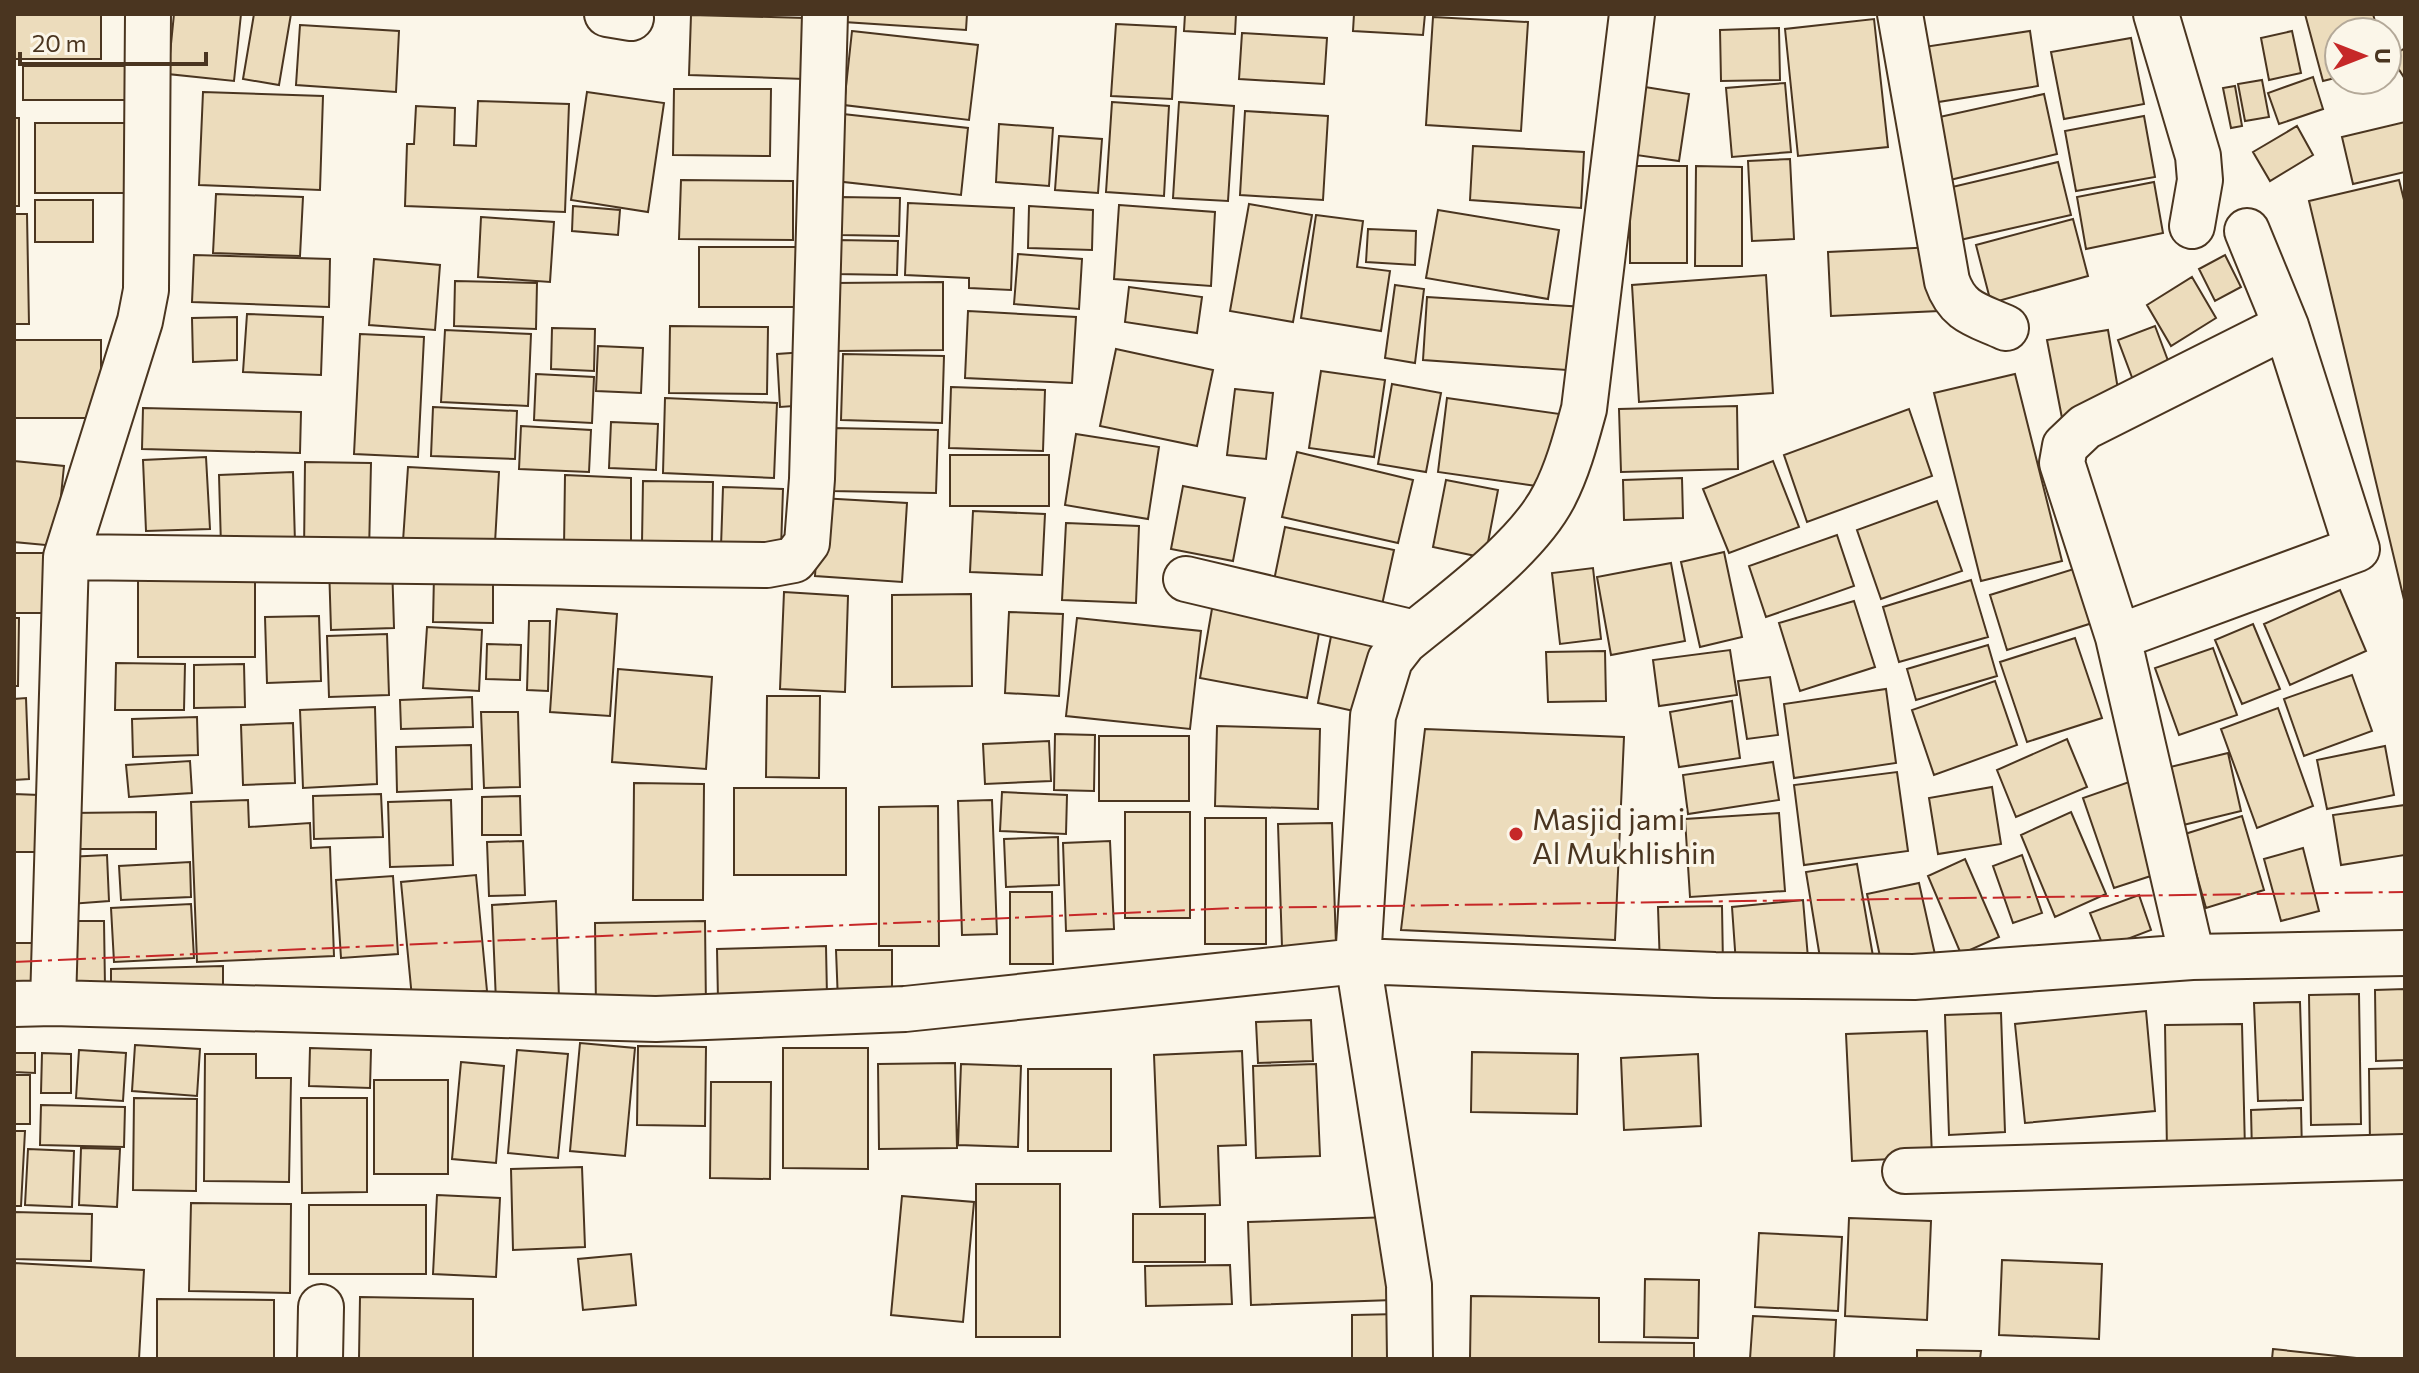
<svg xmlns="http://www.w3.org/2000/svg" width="2419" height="1373" font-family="Commissioner,sans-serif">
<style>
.building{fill:#ecdcbc;stroke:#4a3520;stroke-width:2}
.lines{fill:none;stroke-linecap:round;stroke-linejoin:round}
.minor-casing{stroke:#4a3520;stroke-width:48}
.minor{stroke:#fbf6e9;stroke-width:44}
.power{stroke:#c62828;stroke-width:2;stroke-dasharray:28 6 4 6;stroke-linecap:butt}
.poi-dot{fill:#c62828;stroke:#fbf6e9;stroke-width:3}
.labels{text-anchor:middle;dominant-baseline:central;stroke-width:6;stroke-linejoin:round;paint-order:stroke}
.poi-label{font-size:30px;fill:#4a3520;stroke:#fbf6e9;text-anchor:start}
</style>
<rect width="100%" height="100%" fill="#fbf6e9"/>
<path class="building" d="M14,14H101V59H14Z
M174,14H241L234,81L168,74Z
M254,14H291L279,85L243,79Z
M844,14H967L966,30L844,22Z
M1185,14H1236L1235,34L1184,31Z
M1354,14H1425L1423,35L1353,31Z
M2305,14H2373L2378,32H2339V77L2323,81Z
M691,15L806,18L804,79L689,75Z
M1433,17L1528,22L1521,131L1426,125Z
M1874,19L1888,147L1798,156L1785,29Z
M1116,24L1176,27L1172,99L1111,96Z
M300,25L399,31L396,92L296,85Z
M1779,28L1780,80L1721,81L1720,30Z
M852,31L978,45L969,120L844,105Z
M2030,31L2038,86L1932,103L1924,47Z
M2292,31L2301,73L2269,80L2261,38Z
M1242,33L1327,38L1324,84L1239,79Z
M2131,38L2144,104L2064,119L2051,52Z
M2405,48V79L2391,57Z
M23,66H136V100H23Z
M2313,77L2323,109L2279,124L2268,93Z
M2262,80L2269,117L2245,121L2238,84Z
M1785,83L1791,152L1732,157L1726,88Z
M2235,86L2242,126L2231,128L2223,88Z
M1645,87L1689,94L1679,161L1636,155Z
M674,89H771L770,156L673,155Z
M203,92L323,96L320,190L199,185Z
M587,92L664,103L648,212L571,200Z
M2044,94L2057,154L1950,180L1935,118Z
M478,101L569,104L565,212L405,206L407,144H414L416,106L455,108L454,145L476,146Z
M1112,102L1169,106L1164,196L1106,192Z
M1179,102L1234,106L1228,201L1173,198Z
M1245,111L1328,116L1323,200L1240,195Z
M843,114L968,128L961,195L835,181Z
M2144,116L2155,177L2076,191L2065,131Z
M14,118H19V206H14Z
M2405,122V172L2353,184L2342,137Z
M35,123H146V193H35Z
M999,124L1053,128L1049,186L996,182Z
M2297,126L2313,155L2270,181L2253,152Z
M1059,136L1102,139L1098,193L1055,190Z
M1473,146L1584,152L1581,208L1470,200Z
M1790,159L1794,239L1752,241L1748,161Z
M2058,162L2071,215L1960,240L1948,188Z
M1630,166H1687V263H1630Z
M1696,166L1742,167V266H1695Z
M681,180L793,181V240L679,239Z
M2399,180L2405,204V604L2309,201Z
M2154,182L2163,233L2086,249L2077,197Z
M216,194L303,197L300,256L213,253Z
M840,197L900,198L899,236L839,235Z
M35,200H93V242H35Z
M908,203L1014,208L1011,290L969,288V278L905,275Z
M1249,204L1312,215L1293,322L1230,311Z
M1119,205L1215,212L1211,286L1114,279Z
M573,206L620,210L618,235L572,231Z
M1029,206L1093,210L1092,250L1028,248Z
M1438,210L1559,230L1548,299L1426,278Z
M14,214H27L29,324H14Z
M1316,215L1363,221L1357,267L1390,271L1381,331L1301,318Z
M481,217L554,222L550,282L478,277Z
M2073,219L2088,276L1991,303L1976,245Z
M1368,229L1416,231L1415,265L1366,262Z
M836,240L898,241L897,275L835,274Z
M699,247H809V307H699Z
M1936,247L1939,311L1831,316L1828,252Z
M1018,254L1082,259L1079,309L1014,304Z
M194,255L330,259L329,307L192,302Z
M2225,255L2241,287L2215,301L2199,269Z
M374,259L440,265L435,330L369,325Z
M1766,275L1773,393L1639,402L1632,285Z
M2192,277L2216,318L2171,346L2147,305Z
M455,281L537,283L536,329L454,326Z
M943,282V350L835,351L834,283Z
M1395,285L1424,289L1415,363L1385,358Z
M1129,287L1202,297L1197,333L1125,322Z
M1427,297L1585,307L1581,371L1423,360Z
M968,311L1076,317L1072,383L965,378Z
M247,314L323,317L321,375L243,372Z
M237,317V360L193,362L192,318Z
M670,326L768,327L767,394L669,393Z
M2155,326L2170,366L2133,380L2118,340Z
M552,328L595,329L594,371L551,369Z
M445,330L531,334L528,406L441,402Z
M2108,330L2121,407L2062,418L2047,340Z
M360,334L424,337L418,457L354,454Z
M14,340H101V418H14Z
M598,346L643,348L641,393L596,391Z
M1116,349L1213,370L1197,446L1100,426Z
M805,352L808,405L780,407L777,354Z
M843,354L944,356L942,423L841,420Z
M1321,371L1385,380L1374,457L1309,448Z
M536,374L594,377L592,423L534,420Z
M2015,374L2062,561L1981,581L1934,393Z
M1392,384L1441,393L1426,472L1378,464Z
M951,387L1045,390L1043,451L949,448Z
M1235,389L1273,393L1266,459L1227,455Z
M665,398L777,403L774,478L663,473Z
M1447,398L1560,414L1551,488L1438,472Z
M1737,406L1738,469L1621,472L1619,409Z
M433,407L517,411L515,459L431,456Z
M143,408L301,412L300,453L142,449Z
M1909,409L1932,476L1807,522L1784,455Z
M611,422L658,424L656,470L609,468Z
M521,426L591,430L589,472L519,469Z
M832,428L938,430L936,493L831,491Z
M1076,434L1159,447L1148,519L1065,505Z
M1297,452L1413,480L1398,543L1282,517Z
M950,455H1049V506H950Z
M206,457L210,529L146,531L143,460Z
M14,461L64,466L56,546L14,542Z
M1773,461L1799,527L1729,553L1703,489Z
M305,462L371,463L369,553L304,552Z
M408,467L499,472L494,561L402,556Z
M293,472L295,543L221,546L219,475Z
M565,475L631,478V550L564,548Z
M1682,478L1683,518L1624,520L1623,480Z
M1446,480L1498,490L1485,558L1433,547Z
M643,481L713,482L712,543H642Z
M1183,486L1245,498L1233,561L1171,549Z
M723,487L783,489L781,549L721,547Z
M820,498L907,503L902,582L815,576Z
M1937,501L1962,571L1881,599L1857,530Z
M973,511L1045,514L1042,575L970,572Z
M1066,523L1139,526L1136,603L1062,600Z
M1285,527L1394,550L1380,614L1272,590Z
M1837,535L1854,586L1766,617L1749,566Z
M1724,552L1742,637L1700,647L1681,562Z
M14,553H52V613H14Z
M392,563L394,628L331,630L329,565Z
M1671,563L1685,641L1611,655L1597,577Z
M2090,564L2108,618L2007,650L1990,595Z
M138,568H255V657H138Z
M1593,568L1601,639L1560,644L1552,573Z
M434,575L493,576V623L433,622Z
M1971,580L1988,637L1899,662L1883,607Z
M2340,590L2366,651L2290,685L2264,624Z
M784,592L848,596L845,692L780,689Z
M971,594L972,686L892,687V595Z
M1854,601L1875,667L1800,691L1779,623Z
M1213,603L1321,622L1307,698L1200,678Z
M557,609L617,614L610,716L550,712Z
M1009,612L1063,614L1059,696L1005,693Z
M319,616L321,681L267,683L265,617Z
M14,618H19L18,686H14Z
M1077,618L1201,631L1190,729L1066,716Z
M529,621H550L548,691L527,690Z
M2253,624L2280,689L2242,704L2215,640Z
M1333,626L1382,636L1367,714L1318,703Z
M427,627L482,630L479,691L423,688Z
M387,634L389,695L329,697L327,636Z
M2075,638L2102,718L2027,742L2000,662Z
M487,644L521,645L520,680L486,679Z
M1988,645L1997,676L1916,700L1907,669Z
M2213,648L2237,715L2179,735L2155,668Z
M1730,650L1737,695L1659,706L1653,660Z
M1605,651L1606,701L1548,702L1546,652Z
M116,663L185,664L184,710H115Z
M244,664L245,707L194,708V665Z
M618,669L712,677L706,769L612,762Z
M2352,675L2372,731L2304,756L2284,699Z
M1770,677L1778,735L1747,739L1738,681Z
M1995,681L2017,745L1934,775L1912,710Z
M1886,689L1896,763L1794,778L1784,704Z
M767,696H820L819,778L766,777Z
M472,697L473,727L401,729L400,700Z
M26,698L29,779L14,780V699Z
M1732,701L1740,758L1679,767L1670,712Z
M375,707L377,784L303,788L300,710Z
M2278,708L2313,806L2257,828L2221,729Z
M481,712H518L520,787L484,788Z
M197,717L198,755L133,757L132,719Z
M293,723L295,783L243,785L241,725Z
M1217,726L1320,729L1318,809L1215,806Z
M1425,729L1624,737L1615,940L1401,930Z
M1055,734L1095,735L1094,791L1054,790Z
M1099,736H1189V801H1099Z
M2067,739L2087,787L2016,817L1997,770Z
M1049,741L1051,781L985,784L983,744Z
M471,745L472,789L397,792L396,747Z
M2385,746L2394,795L2327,809L2317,760Z
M2228,753L2241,811L2175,827L2162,769Z
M190,761L192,793L129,797L126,765Z
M1773,762L1779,800L1688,814L1683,775Z
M1897,772L1908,851L1804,865L1794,785Z
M2132,781L2163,872L2114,888L2083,798Z
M634,783L704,784L703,900H633Z
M1992,787L2001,844L1938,854L1929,798Z
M734,788H846V875H734Z
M1002,792L1067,795L1066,834L1000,831Z
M14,794L39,795L38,852H14Z
M381,794L383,837L314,839L313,796Z
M520,796L521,835H482V797Z
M248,800L249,827L310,823L311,848L330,847L334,956L197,962L191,802Z
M451,800L453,865L390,867L388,802Z
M992,800L997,934L962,935L958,801Z
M2405,805V855L2341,865L2333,815Z
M938,806L939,946H879V807Z
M156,812V849H70V813Z
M1125,812H1190V918H1125Z
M2071,812L2106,894L2055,917L2021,835Z
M1779,813L1785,891L1690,897L1685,819Z
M2242,816L2264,890L2206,908L2185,834Z
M1205,818H1266V944H1205Z
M1332,823L1336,945L1282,947L1278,824Z
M1058,837L1059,885L1006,887L1004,839Z
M523,841L525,895L489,896L487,842Z
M1110,841L1114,929L1066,931L1063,843Z
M2303,848L2319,911L2281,921L2264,859Z
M107,855L109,901L70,904L67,857Z
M2022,855L2042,913L2013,923L1993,866Z
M1965,859L1999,937L1961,954L1928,876Z
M190,862L191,897L121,900L119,866Z
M1857,864L1874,962L1822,970L1806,872Z
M476,875L487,991L412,998L401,882Z
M393,876L398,954L341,958L336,880Z
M1919,883L1936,959L1883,971L1867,894Z
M1010,892H1052L1053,964H1010Z
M2139,895L2151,930L2104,948L2090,913Z
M1803,900L1808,958L1736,964L1732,907Z
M556,901L559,1000L496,1002L492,905Z
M191,904L194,958L114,962L111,908Z
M1722,906L1723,966L1660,967L1658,907Z
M67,921H104L105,987H68Z
M705,921L706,1009L596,1010L595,923Z
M14,943H45V999H14Z
M826,946L827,997L718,1000L717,949Z
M836,950H892V1001L838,1002Z
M223,966V998L111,1001V969Z
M2405,989V1060L2376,1061L2375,990Z
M2359,994L2361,1124L2311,1125L2309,995Z
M2300,1002L2303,1100L2258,1101L2254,1003Z
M2146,1011L2155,1111L2025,1123L2015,1024Z
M2001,1013L2005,1132L1949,1135L1945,1015Z
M1311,1020L1313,1061L1258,1063L1256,1022Z
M2242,1024L2245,1150L2167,1152L2165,1025Z
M1927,1031L1932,1157L1852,1161L1846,1034Z
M580,1043L635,1048L625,1156L570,1151Z
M135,1045L200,1049L197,1096L132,1091Z
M638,1046L706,1047L705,1126L637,1125Z
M310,1048L371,1050L370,1088L309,1086Z
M783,1048H868V1169L783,1168Z
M79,1050L126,1053L123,1101L76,1098Z
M517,1050L568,1054L558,1158L508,1153Z
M1242,1051L1246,1145L1218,1146L1220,1205L1160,1207L1154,1055Z
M1472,1052L1578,1054L1577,1114L1471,1112Z
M14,1053H35V1073L14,1072Z
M42,1053L71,1054V1093H41Z
M205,1054H256V1078H291L289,1182L204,1181Z
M1698,1054L1701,1126L1624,1130L1621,1058Z
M461,1062L504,1066L496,1163L452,1159Z
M955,1063L957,1148L879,1149L878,1064Z
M961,1064L1021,1066L1018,1147L958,1145Z
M1316,1064L1320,1156L1256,1158L1253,1066Z
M2405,1068V1143L2370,1144L2369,1069Z
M1028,1069H1111V1151H1028Z
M14,1075H30V1124H14Z
M374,1080H448V1174H374Z
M711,1082H771L770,1179L710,1178Z
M134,1098L197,1099L196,1191L133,1190Z
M301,1098H367V1192L302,1193Z
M41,1105L125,1107L124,1147L40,1145Z
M2301,1108L2302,1152L2252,1154L2251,1110Z
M14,1131H25L21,1206H14Z
M81,1148L120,1149L117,1207L79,1205Z
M28,1149L74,1151L72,1207L25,1205Z
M582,1167L585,1247L513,1250L511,1169Z
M976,1184H1060V1337H976Z
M437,1195L500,1198L496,1277L433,1274Z
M902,1196L974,1202L963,1322L891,1315Z
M191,1203L291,1204L290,1293L189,1291Z
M309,1205H426V1274H309Z
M14,1212L92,1214L91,1261L14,1259Z
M1133,1214H1205V1262H1133Z
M1390,1217L1393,1300L1251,1305L1248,1222Z
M1849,1218L1931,1221L1927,1320L1845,1316Z
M1759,1233L1842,1237L1838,1311L1755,1307Z
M631,1254L636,1305L583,1310L578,1259Z
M2002,1260L2102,1264L2099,1339L1999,1335Z
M14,1263L144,1270L139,1359H14Z
M1230,1265L1232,1304L1146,1306L1145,1266Z
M1645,1279L1699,1280L1698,1338L1644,1337Z
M1471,1296L1599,1298V1342L1694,1343V1359H1470Z
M360,1297L473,1299V1359H359Z
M157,1299L274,1300V1359H157Z
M1399,1314L1401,1359H1352V1315Z
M1753,1316L1836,1320L1834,1359H1750Z
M2273,1349L2366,1359H2272Z
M1917,1350L1981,1351L1980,1359H1917Z"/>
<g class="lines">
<defs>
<path id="minor" d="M607,14L631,18
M1900,14L1947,281C1958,313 1978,315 2006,328
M2156,14L2198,156L2200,180L2192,226
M66,557L767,565L794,560L807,543L812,479L825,14
M1186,579L1415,633
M2118,637L2357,549L2286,326L2247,231
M2192,957L2118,637L2062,463L2065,446L2085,427L2286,326
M53,1003L66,557L140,321L146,290L148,14
M14,1004L53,1003L656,1019L905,1009L1358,961L1715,975L1914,977L2192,957L2405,953
M1905,1171L2405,1157
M320,1359L321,1307
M1410,1359L1409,1285L1358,961L1373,716L1390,660L1404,642C1450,604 1527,549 1554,496C1568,469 1576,438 1584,409L1632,14"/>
</defs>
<use href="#minor" class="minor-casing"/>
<use href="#minor" class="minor"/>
<path class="power" d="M14,962L1235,908L2405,892"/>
</g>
<circle class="poi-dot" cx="1516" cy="834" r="8"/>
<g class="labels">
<g class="poi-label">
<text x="1532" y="817">Masjid jami<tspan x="1532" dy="34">Al Mukhlishin</tspan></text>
</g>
</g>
<rect width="2419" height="1373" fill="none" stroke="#4a3520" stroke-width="32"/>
<g transform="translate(2363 56) rotate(90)"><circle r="38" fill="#fbf6e9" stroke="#b4a999" stroke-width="2"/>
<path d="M0-6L14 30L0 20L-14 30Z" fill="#c62828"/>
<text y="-12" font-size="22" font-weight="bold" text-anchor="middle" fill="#4a3520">U</text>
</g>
<path d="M20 52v12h186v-12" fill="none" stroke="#4a3520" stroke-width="4"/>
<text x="32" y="52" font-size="24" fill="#4a3520" stroke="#fbf6e9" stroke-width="6" paint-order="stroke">20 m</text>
</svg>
